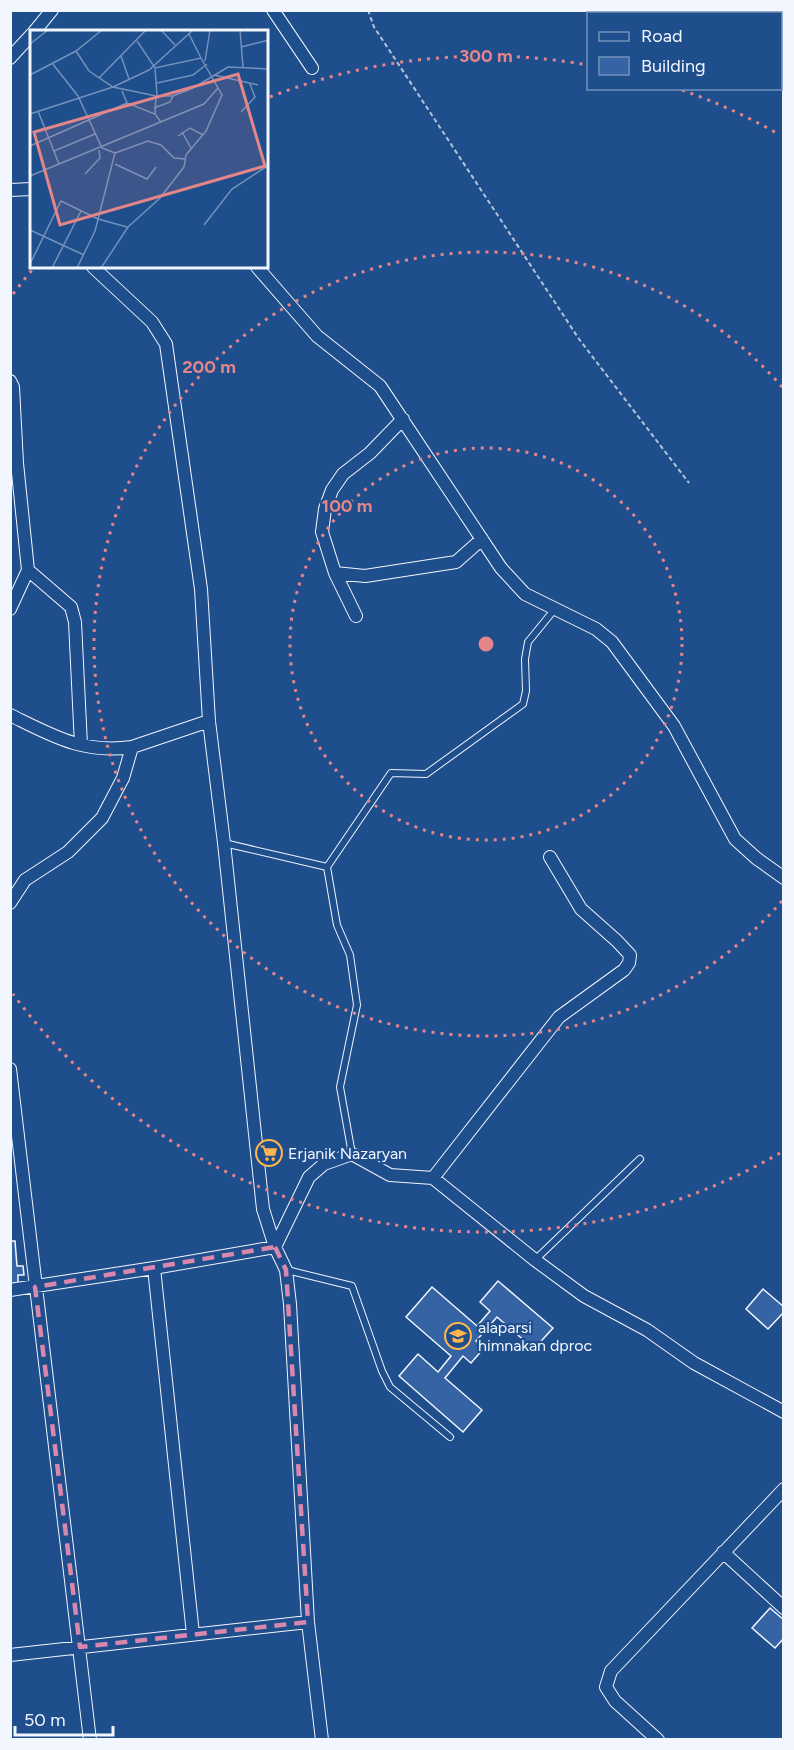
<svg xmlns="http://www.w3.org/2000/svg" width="794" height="1750" font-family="Figtree,sans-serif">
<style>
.building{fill:#3563a3;stroke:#f2f6ff;stroke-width:1.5}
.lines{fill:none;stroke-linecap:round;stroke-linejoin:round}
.service-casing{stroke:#f2f6ff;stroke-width:8}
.minor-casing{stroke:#f2f6ff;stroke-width:14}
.path{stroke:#b3c4dc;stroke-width:2;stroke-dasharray:4.5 3;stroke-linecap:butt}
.service{stroke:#1f4e8c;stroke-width:6}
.minor{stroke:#1f4e8c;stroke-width:12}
.power{stroke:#ffb74d;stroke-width:1.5;stroke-dasharray:21 4.5 3 4.5;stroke-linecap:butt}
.marked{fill:none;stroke:#da87ad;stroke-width:4.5;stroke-dasharray:12 8;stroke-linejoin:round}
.ring{fill:none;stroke:#e38589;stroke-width:3;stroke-dasharray:3 6}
.labels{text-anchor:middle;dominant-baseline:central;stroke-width:4.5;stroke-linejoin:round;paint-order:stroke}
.poi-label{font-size:16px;fill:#f2f6ff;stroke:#1f4e8c;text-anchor:start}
.inset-road{fill:none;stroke:#7391ba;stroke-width:1.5}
.view{fill:#e38589;fill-opacity:0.15;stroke:#e38589;stroke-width:3}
.inset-edge{fill:none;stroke:#f2f6ff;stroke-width:3}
.centre{fill:#e38589;stroke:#1f4e8c;stroke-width:3}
.ring-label{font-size:18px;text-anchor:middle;font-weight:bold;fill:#e38589;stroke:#1f4e8c;stroke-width:4.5;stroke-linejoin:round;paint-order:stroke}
</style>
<rect width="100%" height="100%" fill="#1f4e8c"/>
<path class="building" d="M10,1241H15L17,1266H23L24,1275H18V1283L10,1284Z
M498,1281L553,1328L534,1349L497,1317L476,1341L484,1348L471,1363L463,1356L445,1378L482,1410L463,1432L399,1376L418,1354L438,1372L451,1356L406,1317L432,1287L477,1326L490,1311L480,1302Z
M763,1289L784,1307V1312L768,1329L746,1309Z
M770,1608L784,1620V1638L775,1648L752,1628Z"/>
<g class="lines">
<defs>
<path id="service" d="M224,843L327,867
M352,1154L340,1087L357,1005L350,955L337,925L327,867L391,773L426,774L523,704L526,691L525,659L528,642L554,610
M535,1260L640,1159
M287,1270L352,1286L382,1371L390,1387L450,1437"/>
<path id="minor" d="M273,10L312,68
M34,32L52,10
M10,58L32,34
M10,190L32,189
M93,267L152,322L166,344L201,589L209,721L224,843L263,1209L275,1247L286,1270L290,1304L308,1622L322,1740
M257,267L317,336L380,386L501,568L525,594L596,629L612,642L674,726L735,839L756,858L784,878
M10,381L13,387L17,463L28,570L10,609
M28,570L71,607L75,622L81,745
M335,573L365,576L456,562L482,539
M356,616L335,573L322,532L325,509L332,490L343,474L370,453L403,419
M10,715C53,736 83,754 132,747
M10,903L25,880L68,852L102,818L123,778L132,747L209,721
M10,1069L90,1740
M433,1178L559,1017L624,970L629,963L630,955L617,941L581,909L550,857
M154,1268L193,1634
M10,1290L154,1268L275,1247L309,1177L324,1164L352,1154L390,1175L433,1178L535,1260L584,1296L647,1330L694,1363L784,1412
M723,1552L784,1608
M10,1655L308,1622
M658,1740L615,1701L606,1687L611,1671L784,1489"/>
</defs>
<use href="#service" class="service-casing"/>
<use href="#minor" class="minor-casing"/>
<path class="path" d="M368,10L374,27L579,339L689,483"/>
<use href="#service" class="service"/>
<use href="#minor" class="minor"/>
<path class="power" d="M784,206V207"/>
</g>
<path class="marked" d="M275,1247L286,1270L308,1622L80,1647L35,1287Z"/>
<g class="ring">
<circle cx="486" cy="644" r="196"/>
<path d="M782 901A392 392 0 1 1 782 387"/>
<path d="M780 1153A588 588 0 0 1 13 994M13 294A588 588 0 0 1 32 270M270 97A588 588 0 0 1 588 65M682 90A588 588 0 0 1 780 135"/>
</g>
<defs>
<symbol id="supermarket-ring" viewBox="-11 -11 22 22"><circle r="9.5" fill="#1f4e8c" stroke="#ffb74d" stroke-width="1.5"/><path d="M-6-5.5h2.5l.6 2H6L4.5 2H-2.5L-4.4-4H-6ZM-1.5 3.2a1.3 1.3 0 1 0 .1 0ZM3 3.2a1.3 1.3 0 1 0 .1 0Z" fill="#ffb74d"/></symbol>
<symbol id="school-ring" viewBox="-11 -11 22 22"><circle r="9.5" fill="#1f4e8c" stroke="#ffb74d" stroke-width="1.5"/><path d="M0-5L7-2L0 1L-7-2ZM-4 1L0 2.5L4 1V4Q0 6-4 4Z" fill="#ffb74d"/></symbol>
</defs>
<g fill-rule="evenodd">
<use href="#supermarket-ring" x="254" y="1138" width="30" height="30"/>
<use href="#school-ring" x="443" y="1321" width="30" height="30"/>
</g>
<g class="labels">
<g class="poi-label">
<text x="288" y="1153">Erjanik Nazaryan</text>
<text x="478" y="1327">alaparsi<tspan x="478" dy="18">himnakan dproc</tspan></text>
</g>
</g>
<g transform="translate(30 30)">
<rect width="238" height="238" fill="#1f4e8c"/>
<path class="inset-road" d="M131,0L145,15M210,0L213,37M159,4L171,28M0,14L18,0M211,17L239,10M46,21L59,41L83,57L126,66H143L163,58L198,37L239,39M91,26L99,49M175,31L180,0M22,33L48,66L72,118L85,123L65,201L47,238M125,38L127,65M0,45L46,21L72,0M184,45L228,55M69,48L116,0M127,53L163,45L177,34M92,61L97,73L125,84L131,92M124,78L140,72L143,66M8,81L29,134M211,82L225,67L220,54M0,84L83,57L119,40L163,0M125,84L126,66M152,102L161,118M148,106L160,98L173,105M0,116L97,73M24,121L65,104M85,123L118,111L131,115L144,128L156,129M85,134L117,149L126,137M55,144L70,128L69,120M0,146L174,74L188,58M174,195L202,159L239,135M0,200L54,225M0,234L31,171L68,189L97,197M22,238L51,181M71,238L98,197L130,168L154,137L156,125L176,101L192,65L171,28L125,38L107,11"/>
<path class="view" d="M208,44L235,136L30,195L4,102Z"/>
<rect width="238" height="238" class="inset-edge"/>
</g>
<circle cx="486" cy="644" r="9" class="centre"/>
<g class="ring-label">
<text x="486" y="62">300 m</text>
<text x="209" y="373">200 m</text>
<text x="347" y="512">100 m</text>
</g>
<rect width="794" height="1750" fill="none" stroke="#f2f6ff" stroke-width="24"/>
<rect x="587" y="12" width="195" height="78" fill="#1f4e8c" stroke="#7391ba" stroke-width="1.5"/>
<rect x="599" y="32" width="30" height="9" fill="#1f4e8c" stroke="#7391ba" stroke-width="1.5"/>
<text x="641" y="42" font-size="18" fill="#f2f6ff">Road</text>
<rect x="599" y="57" width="30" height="18" fill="#3563a3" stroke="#7391ba" stroke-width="1.5"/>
<text x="641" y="72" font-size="18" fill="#f2f6ff">Building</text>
<path d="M15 1726v9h98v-9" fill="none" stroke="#f2f6ff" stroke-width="3"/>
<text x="24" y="1726" font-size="18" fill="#f2f6ff" stroke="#1f4e8c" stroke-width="4.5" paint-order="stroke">50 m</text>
</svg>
